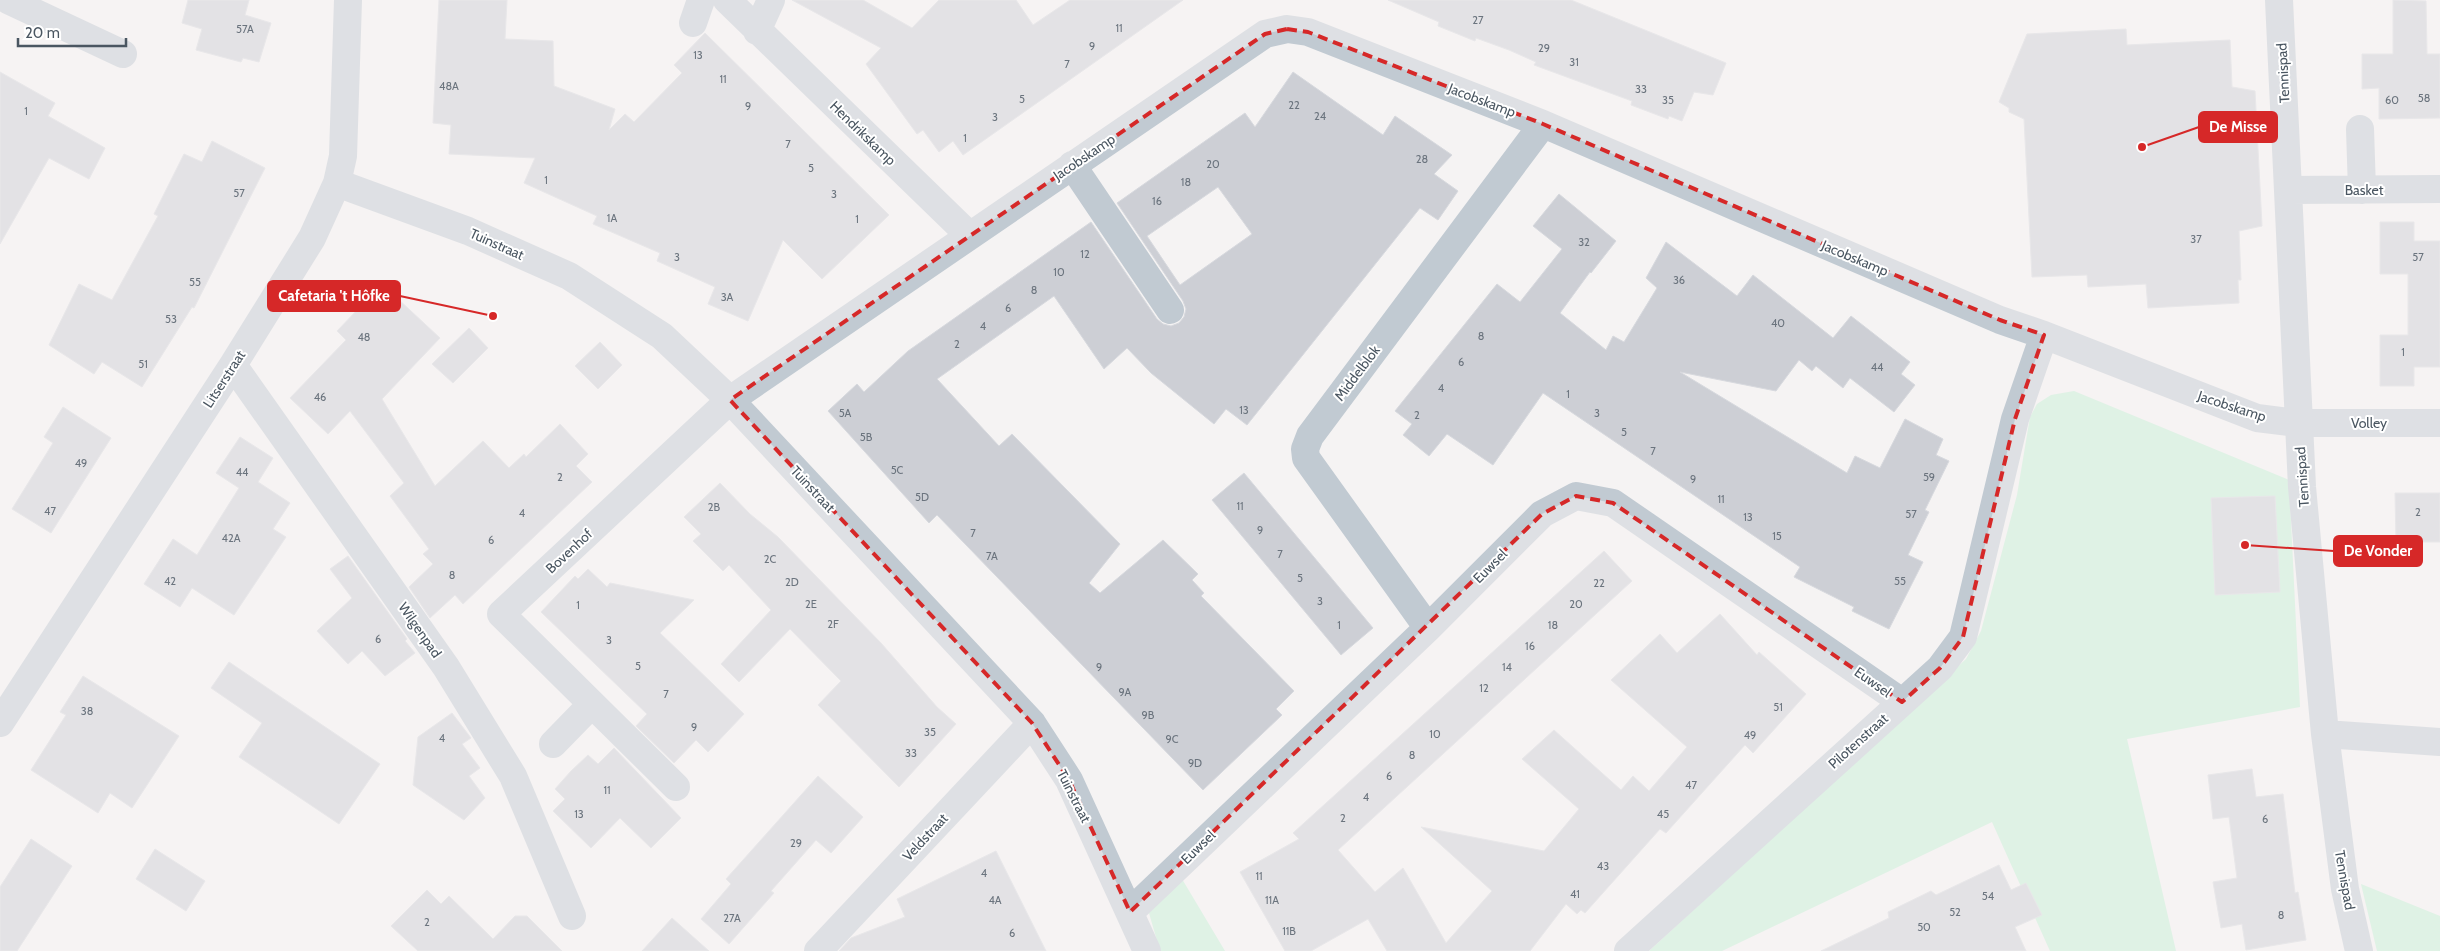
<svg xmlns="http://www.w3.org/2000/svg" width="2440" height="951" font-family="Cabin,sans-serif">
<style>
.green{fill:#c3f1d5}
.building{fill:#cdcfd5;stroke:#d7d9de;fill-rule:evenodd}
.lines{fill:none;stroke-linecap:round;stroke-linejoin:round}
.minor{stroke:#c1cad2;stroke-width:28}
.marked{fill:none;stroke:#d62828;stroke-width:4;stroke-dasharray:10 6;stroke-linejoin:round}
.labels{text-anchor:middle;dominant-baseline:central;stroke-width:4;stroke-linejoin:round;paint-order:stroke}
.number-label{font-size:11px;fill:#6b747e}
.street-label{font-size:14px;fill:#4a5661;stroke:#fff}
.leader{fill:none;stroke:#d62828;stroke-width:2}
.callout-dot{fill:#d62828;stroke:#fff;stroke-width:2}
.callout{fill:#d62828;stroke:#d62828;stroke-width:2}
.callout-label{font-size:15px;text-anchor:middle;font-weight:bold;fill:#fff}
</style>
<rect width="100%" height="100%" fill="#f5f3f3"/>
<path class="green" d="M2074,391L2289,480L2300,707L2127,739L2176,951H2050L1992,822L1722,951H1649L1966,659L1981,631L2017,495L2030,417L2037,404L2051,395Z
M1182,879L1225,951H1160L1149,913Z
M2361,884L2440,916V951H2377Z"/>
<path class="building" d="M188,0H249L245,15L271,23L259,62L243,58L241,62L196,50L202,29L182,23Z
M439,0H507L505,39L553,41L554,86L615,109L609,130L625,114L634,122L682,73L674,65L705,33L889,215L822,279L783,240L748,321L708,304L715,287L657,261L660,253L593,224L597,216L524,183L535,158L449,154L451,125L433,123Z
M792,0H863L912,28L939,0H1016L1033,25L1070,0H1183L963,155L953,141L939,152L923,130L917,134L866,64L881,48Z
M1388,0H1571L1726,63L1713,95L1694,92L1682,121L1669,116L1668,119L1631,105L1632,101L1534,65L1536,62L1509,50L1476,38L1475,41L1438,26L1439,22Z
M2393,0L2426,1L2427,54H2440V118L2379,119V88L2362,89V54H2393Z
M2126,29L2127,45L2230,40L2232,87L2255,91L2262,226L2239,231L2241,280H2238L2239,303L2148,308L2146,284L2088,287L2087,275L2032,277L2024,119L2009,112V108L1999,102L2027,34Z
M0,72L55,103L48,116L105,148L89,179L49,158L0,244Z
M1293,72L1383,135L1395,116L1452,155L1434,174L1458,191L1438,220L1420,208L1247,425L1226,409L1214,424L1151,373L1127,348L1104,369L1054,296L937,379L999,446L1012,434L1120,544L1089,583L1100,593L1163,540L1198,574L1192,580L1204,593L1201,596L1294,691L1276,709L1282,715L1203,790L937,515L929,523L828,411L857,384L864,392L908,351L1091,222L1157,319L1163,324L1171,326L1179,323L1184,317L1186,309L1183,301L1117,203L1245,113L1255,127ZM1218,187L1252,234L1180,285L1147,236Z
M212,141L265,168L194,308L192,307L142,387L102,362L94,374L49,345L79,284L112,300L158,216L154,214L184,154L202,162Z
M1559,194L1616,241L1591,273L1590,272L1560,313L1606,350L1613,336L1624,342L1657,288L1646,278L1666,242L1737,296L1753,275L1833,338L1851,316L1910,362L1901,374L1915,385L1894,412L1850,378L1843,388L1816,366L1812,371L1799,360L1776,391L1680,372L1847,473L1855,456L1880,468L1905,419L1943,439L1936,455L1949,461L1925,510L1929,512L1908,555L1923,562L1889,629L1852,611L1854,607L1794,577L1800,567L1543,393L1493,465L1447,434L1429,456L1403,435L1412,424L1395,411L1497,284L1520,302L1562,249L1533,226Z
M2380,222H2414V241H2440V367H2414V386H2380V335H2408V274H2380Z
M382,284L440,338L382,399L435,486L483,441L509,468L524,454L526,457L560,424L588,454L576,466L592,482L463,604L455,595L430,618L409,587L433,564L423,554L429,549L390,496L404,483L350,411L328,434L290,398L346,340L337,331Z
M469,328L488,348L453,383L432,364Z
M600,342L622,365L598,389L575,366Z
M63,407L111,438L51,533L12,509L53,443L44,437Z
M240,437L273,458L258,482L290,503L273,529L286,537L234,615L192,588L180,607L144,584L173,539L197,555L239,488L216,473Z
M1244,473L1373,628L1341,655L1212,500Z
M720,483L750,514L778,537L881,643L937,707L956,724L899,787L818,705L841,681L790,629L739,682L721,664L771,610L729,565L723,571L693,541L701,534L684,517Z
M2395,493H2440V542H2396Z
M2275,496L2280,592L2215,595L2211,498Z
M1604,551L1632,581L1338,850L1375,892L1403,868L1446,943L1492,891L1421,827L1544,851L1579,809L1522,759L1554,730L1621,790L1633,776L1649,791L1687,747L1611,680L1660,634L1677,653L1720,614L1757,655L1759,652L1806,694L1753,753L1745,745L1666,833L1660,829L1585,913L1581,910L1577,914L1566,904L1530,951H1387L1368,919L1311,951H1285L1240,872L1299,839L1293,833Z
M348,556L407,639L405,641L415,653L385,676L362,651L348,664L317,631L352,598L330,569Z
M588,569L607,587L610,583L694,600L660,633L744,714L708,752L696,740L674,763L636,726L647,714L541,612L575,576L578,579Z
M229,662L380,764L339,824L239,757L262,723L211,688Z
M83,676L179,736L132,808L110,793L98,813L31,770L66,715L60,712Z
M452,713L471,738L462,744L480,768L469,776L485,798L464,820L413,785L418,737Z
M614,748L681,818L651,848L620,818L591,848L553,811L565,799L555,789L571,771L588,755L598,764Z
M2252,769L2256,797L2283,794L2295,893L2298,892L2306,940L2246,950L2242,924L2221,928L2213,882L2237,878L2229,817L2213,819L2208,775Z
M818,776L863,817L831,853L816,840L771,891L774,893L729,944L701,919L731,884L726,879Z
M31,839L72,866L17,951H0V887Z
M155,849L205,881L186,911L136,879Z
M996,851L1046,951H839L851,938L905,917L897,899Z
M1999,865L2011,890L2026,883L2042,915L2015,927L2026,951H1821L1889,918L1888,912L1931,891L1936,895Z
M427,890L441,904L449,896L493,939L515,916H527L562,951H418L391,926Z
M672,918L709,951H642Z"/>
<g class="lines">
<path class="minor" d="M8,0L123,54
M727,0L969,235
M2279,0L2302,487L2325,734L2345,889L2359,951
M693,23L701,0
M757,31L771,0
M2360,129L2362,190
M1072,165L1170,310
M337,183L468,231L569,276L662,336L730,400L1032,723L1069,780L1147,951
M2289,190L2440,189
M233,365L446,667L513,776L572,916
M1428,628L1306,458L1305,449L1310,436L1543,124
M0,723L233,365L312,238L337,183L343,156L348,0
M2325,734L2440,742
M553,744L592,704
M676,787L501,614L730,400L1265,34L1287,29L1308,32L1543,124L2000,320L2044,335L2257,418L2298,423H2440
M1130,912L1428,628L1542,514L1576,496L1613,503L1902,702
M818,951L1032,723
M1628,951L1940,668L1963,637L2015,419L2044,335"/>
</g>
<path d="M0 0H2440V951H0ZM1287,29L1308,32L1543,124L2000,320L2044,335L2015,419L1963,637L1940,668L1902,702L1613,503L1576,496L1542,514L1130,912L1069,780L1032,723L730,400L1265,34Z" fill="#f5f3f3" fill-opacity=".55" fill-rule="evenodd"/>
<path class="marked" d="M1287,29L1308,32L1543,124L2000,320L2044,335L2015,419L1963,637L1940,668L1902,702L1613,503L1576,496L1542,514L1130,912L1069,780L1032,723L730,400L1265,34Z"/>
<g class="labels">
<g class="number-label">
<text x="1478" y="20">27</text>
<text x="1119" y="28">11</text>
<text x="245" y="29">57A</text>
<text x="1092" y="46">9</text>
<text x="1544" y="48">29</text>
<text x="698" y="55">13</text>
<text x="1574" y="62">31</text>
<text x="1067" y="64">7</text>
<text x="723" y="79">11</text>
<text x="449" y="86">48A</text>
<text x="1641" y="89">33</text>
<text x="2424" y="98">58</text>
<text x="1022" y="99">5</text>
<text x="1668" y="100">35</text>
<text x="2392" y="100">60</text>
<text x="1294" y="105">22</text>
<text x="748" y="106">9</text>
<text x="26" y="111">1</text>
<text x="1320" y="116">24</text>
<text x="995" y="117">3</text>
<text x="965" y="138">1</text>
<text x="788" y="144">7</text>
<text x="1422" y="159">28</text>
<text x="1213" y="164">20</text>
<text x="811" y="168">5</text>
<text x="546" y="180">1</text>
<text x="1186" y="182">18</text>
<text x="239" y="193">57</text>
<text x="834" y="194">3</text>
<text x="1157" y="201">16</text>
<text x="612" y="218">1A</text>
<text x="857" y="219">1</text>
<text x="2196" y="239">37</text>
<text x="1584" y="242">32</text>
<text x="1085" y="254">12</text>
<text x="677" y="257">3</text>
<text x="2418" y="257">57</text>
<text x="1059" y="272">10</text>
<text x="1679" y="280">36</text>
<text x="195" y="282">55</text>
<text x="1034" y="290">8</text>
<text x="727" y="297">3A</text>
<text x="1008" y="308">6</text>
<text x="171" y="319">53</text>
<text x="1778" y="323">40</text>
<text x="983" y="326">4</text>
<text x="1481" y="336">8</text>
<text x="364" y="337">48</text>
<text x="957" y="344">2</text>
<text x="2403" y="352">1</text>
<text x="1461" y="362">6</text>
<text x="143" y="364">51</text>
<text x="1877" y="367">44</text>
<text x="1441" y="388">4</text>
<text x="1568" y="394">1</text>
<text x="320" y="397">46</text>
<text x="1244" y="410">13</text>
<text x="845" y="413">5A</text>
<text x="1597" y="413">3</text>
<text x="1417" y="415">2</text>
<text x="1624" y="432">5</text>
<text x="866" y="437">5B</text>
<text x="1653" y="451">7</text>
<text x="81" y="463">49</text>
<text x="897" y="470">5C</text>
<text x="242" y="472">44</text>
<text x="560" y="477">2</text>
<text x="1929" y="477">59</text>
<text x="1693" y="479">9</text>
<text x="922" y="497">5D</text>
<text x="1721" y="499">11</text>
<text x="1240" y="506">11</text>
<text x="714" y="507">2B</text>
<text x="50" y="511">47</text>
<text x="2418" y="512">2</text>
<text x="522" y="513">4</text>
<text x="1911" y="514">57</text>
<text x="1748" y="517">13</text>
<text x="1260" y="530">9</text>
<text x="973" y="533">7</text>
<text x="1777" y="536">15</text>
<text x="231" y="538">42A</text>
<text x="491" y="540">6</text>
<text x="1280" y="554">7</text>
<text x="992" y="556">7A</text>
<text x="770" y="559">2C</text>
<text x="452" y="575">8</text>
<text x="1300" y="578">5</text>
<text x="170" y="581">42</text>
<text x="1900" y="581">55</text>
<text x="792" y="582">2D</text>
<text x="1599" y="583">22</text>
<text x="1320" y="601">3</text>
<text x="811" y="604">2E</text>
<text x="1576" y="604">20</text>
<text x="578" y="605">1</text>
<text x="833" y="624">2F</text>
<text x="1339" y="625">1</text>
<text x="1553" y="625">18</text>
<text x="378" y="639">6</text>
<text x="609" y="640">3</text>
<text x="1530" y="646">16</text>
<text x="638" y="666">5</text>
<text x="1099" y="667">9</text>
<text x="1507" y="667">14</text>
<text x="1484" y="688">12</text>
<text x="1125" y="692">9A</text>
<text x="666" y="694">7</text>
<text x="1778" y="707">51</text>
<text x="87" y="711">38</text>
<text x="1148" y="715">9B</text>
<text x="694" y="727">9</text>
<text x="930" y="732">35</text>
<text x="1435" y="734">10</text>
<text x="1750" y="735">49</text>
<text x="442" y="738">4</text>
<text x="1172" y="739">9C</text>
<text x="911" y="753">33</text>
<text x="1412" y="755">8</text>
<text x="1195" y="763">9D</text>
<text x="1389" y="776">6</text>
<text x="1691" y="785">47</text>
<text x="607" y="790">11</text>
<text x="1366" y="797">4</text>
<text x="579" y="814">13</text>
<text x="1663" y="814">45</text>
<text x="1343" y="818">2</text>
<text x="2265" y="819">6</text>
<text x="796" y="843">29</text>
<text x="1603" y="866">43</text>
<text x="984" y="873">4</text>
<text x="1259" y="876">11</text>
<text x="1575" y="894">41</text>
<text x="1988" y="896">54</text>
<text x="995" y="900">4A</text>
<text x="1272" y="900">11A</text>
<text x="1955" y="912">52</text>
<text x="2281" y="915">8</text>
<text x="732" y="918">27A</text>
<text x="427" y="922">2</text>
<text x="1924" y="927">50</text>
<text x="1289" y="931">11B</text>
<text x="1012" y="933">6</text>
</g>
<g class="street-label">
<text transform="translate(2283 73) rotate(-93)">Tennispad</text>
<text transform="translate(1482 100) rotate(21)">Jacobskamp</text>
<text transform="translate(863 133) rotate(44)">Hendrikskamp</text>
<text transform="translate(1084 157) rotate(-34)">Jacobskamp</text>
<text x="2364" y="190">Basket</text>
<text transform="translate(497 244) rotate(24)">Tuinstraat</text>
<text transform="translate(1855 258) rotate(23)">Jacobskamp</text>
<text transform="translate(1357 373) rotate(-53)">Middelblok</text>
<text transform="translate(224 379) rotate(-57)">Litserstraat</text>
<text transform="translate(2232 406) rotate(18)">Jacobskamp</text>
<text x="2369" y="423">Volley</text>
<text transform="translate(2302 477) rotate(-94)">Tennispad</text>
<text transform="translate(813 489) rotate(47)">Tuinstraat</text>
<text transform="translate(569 551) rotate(-43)">Bovenhof</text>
<text transform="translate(1490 566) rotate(-45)">Euwsel</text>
<text transform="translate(420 630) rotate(55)">Wilgenpad</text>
<text transform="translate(1873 682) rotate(35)">Euwsel</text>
<text transform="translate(1858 741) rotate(-42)">Pilotenstraat</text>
<text transform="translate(1074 796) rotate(63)">Tuinstraat</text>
<text transform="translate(925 837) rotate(-47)">Veldstraat</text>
<text transform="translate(1198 847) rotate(-44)">Euwsel</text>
<text transform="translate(2345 880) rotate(80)">Tennispad</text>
</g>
</g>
<path class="leader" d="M2142 147L2199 127M493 316L400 296M2245 545L2334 551"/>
<g class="callout-dot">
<circle cx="2142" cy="147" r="5"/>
<circle cx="493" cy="316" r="5"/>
<circle cx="2245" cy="545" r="5"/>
</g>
<g class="callout">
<rect x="2199" y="112" width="78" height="30" rx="5"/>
<rect x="268" y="281" width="132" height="30" rx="5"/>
<rect x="2334" y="536" width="88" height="30" rx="5"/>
</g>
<g class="callout-label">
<text x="2238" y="132">De Misse</text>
<text x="334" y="301">Cafetaria 't Hôfke</text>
<text x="2378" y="556">De Vonder</text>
</g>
<path d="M18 38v8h108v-8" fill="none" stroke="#4a5661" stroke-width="2.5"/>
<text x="25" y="38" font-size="15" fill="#4a5661" stroke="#ffffff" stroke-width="4" paint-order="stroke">20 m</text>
</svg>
